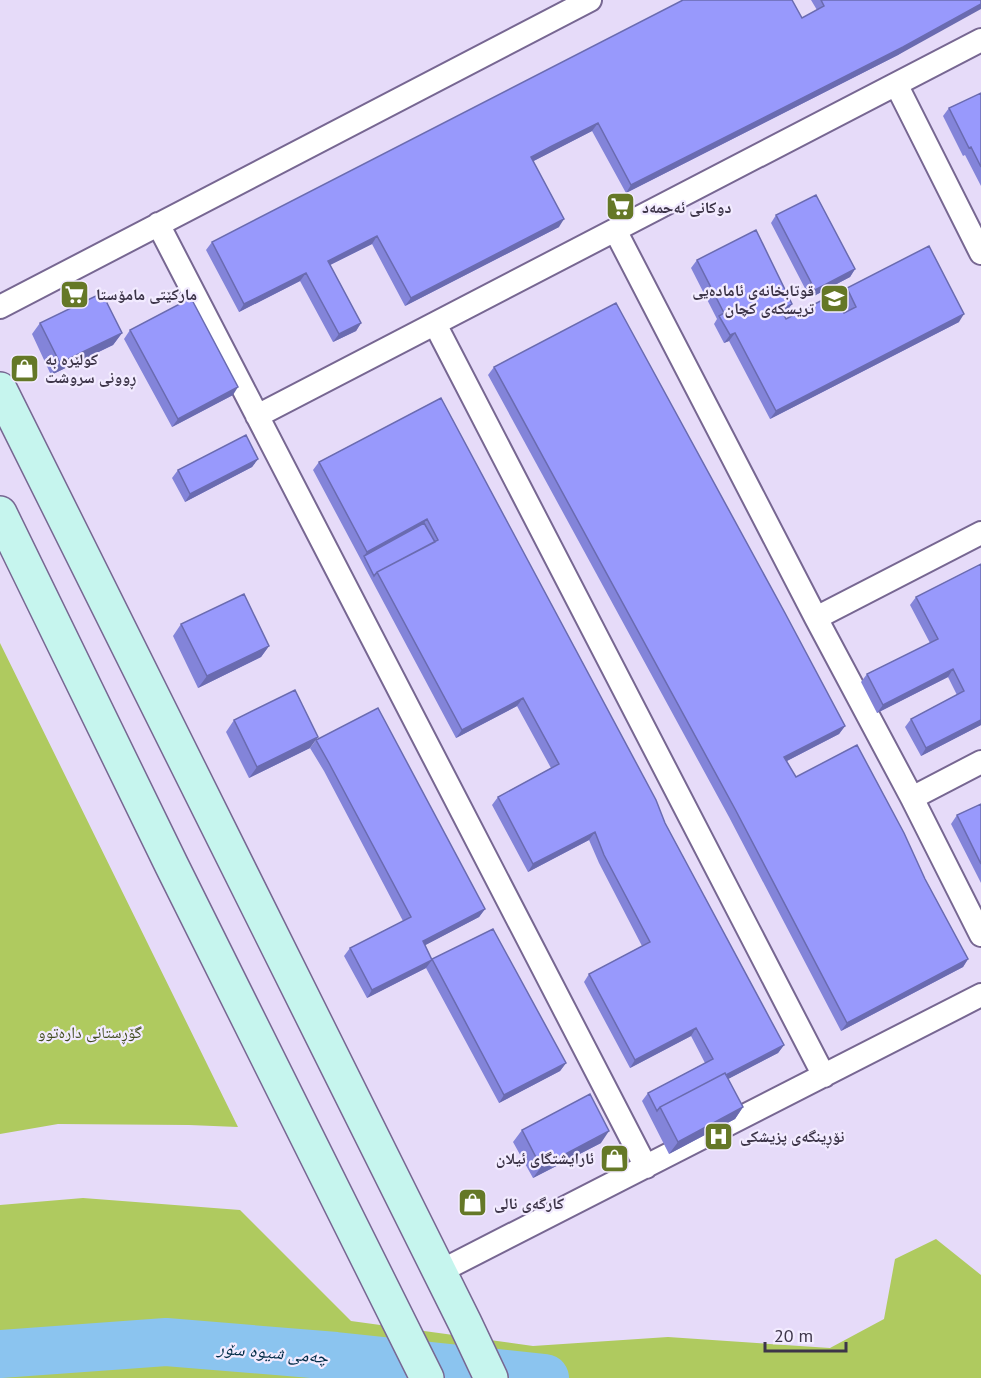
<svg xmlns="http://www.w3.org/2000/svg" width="981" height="1378" font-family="'PT Sans','Noto Naskh Arabic',sans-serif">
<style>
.green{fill:#afca5f}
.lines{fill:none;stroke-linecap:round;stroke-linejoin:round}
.river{stroke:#8bc4ef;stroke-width:48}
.minor-casing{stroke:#776792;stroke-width:26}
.secondary-casing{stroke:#776792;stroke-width:36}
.minor{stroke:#fff;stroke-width:22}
.secondary{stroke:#c6f5ee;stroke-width:33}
.wall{fill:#8384d9}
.shaded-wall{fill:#6a6bb0}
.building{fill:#9899fc;stroke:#6a6bb0;stroke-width:1.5}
.labels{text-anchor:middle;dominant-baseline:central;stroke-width:4.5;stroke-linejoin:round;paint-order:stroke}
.poi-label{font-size:16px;font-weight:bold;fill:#3d3549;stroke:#f2ebff;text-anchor:start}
.park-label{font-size:16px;fill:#404b1e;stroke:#f2ebff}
.water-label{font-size:18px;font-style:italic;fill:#002c48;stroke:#f2ebff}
</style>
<rect width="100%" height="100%" fill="#e6dbf9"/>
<path class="green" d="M0,643L238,1127L189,1125L58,1124L0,1134Z
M83,1198L240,1210L351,1321L533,1346L668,1337L830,1348L884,1319L895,1259L936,1239L981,1275V1378H0V1205Z"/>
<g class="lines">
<path class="river" d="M0,1354L166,1342L336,1356L545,1378"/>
<defs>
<path id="minor" d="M896,84L981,253
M158,224L646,1167
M615,230L816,618L912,798L981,935
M0,307L590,0
M435,324L824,1076
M257,416L981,40
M816,618L981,533
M912,798L981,762
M439,1272L981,995"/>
<path id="secondary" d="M0,389L465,1323L491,1378
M0,513L172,866L427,1378"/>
</defs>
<use href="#minor" class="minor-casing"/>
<use href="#secondary" class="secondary-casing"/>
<use href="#minor" class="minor"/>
<use href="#secondary" class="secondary"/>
</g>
<path class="wall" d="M811,0H981L898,55L626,193L592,131L547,154L533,161L559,227L405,306L372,244L330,265L361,323L356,331L333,342L300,281L239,312L206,250L212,242L802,18L817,10Z
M981,93V186L965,155L963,156L943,116L949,108Z
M776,215L855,269L850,277L810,298L771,223Z
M697,260L786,312L783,314L786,319L844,313L849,311L841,296L847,288L959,322L770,419L729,341L724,343L714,324L717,319L691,268Z
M40,323L122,333L113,345L51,375L32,334Z
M130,330L233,395L172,427L124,339Z
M494,367L845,726L839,734L787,761L796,777L925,879L968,959L963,967L841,1031L729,817L488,375Z
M441,398L665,823L784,1045L778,1053L728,1079L743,1107L735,1119L669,1154L642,1101L648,1093L705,1063L691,1036L630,1068L584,982L589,974L642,946L599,863L589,840L528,872L492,805L498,797L551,768L517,706L456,738L313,470L319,462Z
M258,459L252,467L185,502L172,478L178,470Z
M981,564V725L921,756L905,727L911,719L957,695L948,677L877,713L861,682L867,674L930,643L910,605L916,597Z
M181,624L269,646L261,657L198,688L173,636Z
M234,720L310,748L249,778L226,732Z
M316,740L485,909L479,917L425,945L432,960L566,1063L560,1071L499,1103L426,968L367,998L344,956L350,948L403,921L324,771L310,748Z
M981,804V883L951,824L957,815Z
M522,1130L601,1143L533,1178L513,1142Z"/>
<path class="shaded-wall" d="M981,4V9L898,55L626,193L631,185Z
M598,123L592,131L526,165L531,157Z
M564,219L559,227L405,306L411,298Z
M377,236L372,244L322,269L328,261Z
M855,269L850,277L810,298L815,290Z
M306,273L300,281L239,312L244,304Z
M792,304L786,312L775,318L781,310Z
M964,314L959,322L770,419L776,411Z
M361,323L356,331L333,342L339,334Z
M122,333L113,345L51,375L60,363Z
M735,333L729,341L724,343L730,335Z
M238,387L233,395L172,427L178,419Z
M258,459L252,467L185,502L190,494Z
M427,519L421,527L364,556L367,552Z
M269,646L261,657L198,688L207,676Z
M953,669L948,677L877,713L883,705Z
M523,698L517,706L456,738L462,730Z
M981,720V725L921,756L926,748Z
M845,726L839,734L779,765L784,757Z
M318,737L310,748L249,778L257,767Z
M595,832L589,840L528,872L533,864Z
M485,909L479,917L418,949L423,941Z
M968,959L963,967L841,1031L847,1023Z
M432,960L426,968L367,998L372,990Z
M696,1028L691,1036L630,1068L635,1060Z
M784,1045L778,1053L663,1113L661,1109Z
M566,1063L560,1071L499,1103L504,1095Z
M743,1107L735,1119L669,1154L678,1142Z
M609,1131L601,1143L533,1178L541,1167Z"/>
<path class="building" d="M683,0H792L802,18L824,6L821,0H981V4L903,47L631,185L598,123L552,146L531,157L564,219L411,298L377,236L328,261L361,323L339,334L306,273L244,304L212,242Z
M981,93V167L971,147L969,148L949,108Z
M816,195L855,269L815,290L776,215Z
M756,230L792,304L781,310L786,319L834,294L844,313L856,307L847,288L929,246L964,314L776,411L735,333L730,335L719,316L724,313L697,260Z
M102,293L122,333L60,363L40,323Z
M191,298L238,387L178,419L130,330Z
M616,303L785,613L845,726L784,757L796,777L857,745L904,833L925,879L968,959L847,1023L735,809L494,367Z
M441,398L656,800L665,823L784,1045L726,1075L725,1073L660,1107L657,1111L648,1093L713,1059L696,1028L635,1060L589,974L650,942L604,855L595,832L533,864L498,797L559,764L523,698L462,730L377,572L438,540L427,519L367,552L319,462Z
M246,435L258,459L190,494L178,470Z
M424,523L435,542L377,572L374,576L364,556Z
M981,564V720L926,748L911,719L964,691L953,669L883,705L867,674L938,639L916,597Z
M244,594L269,646L207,676L181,624Z
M295,690L318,737L257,767L234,720Z
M378,708L485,909L423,941L432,960L372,990L350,948L411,917L329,763L316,740Z
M981,804V864L957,815Z
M493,929L566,1063L504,1095L432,959Z
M725,1073L743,1107L678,1142L660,1107Z
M590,1094L609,1131L541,1167L522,1130Z"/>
<defs>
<symbol id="supermarket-square" viewBox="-11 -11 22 22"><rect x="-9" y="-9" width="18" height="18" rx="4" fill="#657827" stroke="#f2ebff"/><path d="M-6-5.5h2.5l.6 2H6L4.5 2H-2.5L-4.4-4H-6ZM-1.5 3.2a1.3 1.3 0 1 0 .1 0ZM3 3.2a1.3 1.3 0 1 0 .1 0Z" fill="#fff"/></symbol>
<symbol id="school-square" viewBox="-11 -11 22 22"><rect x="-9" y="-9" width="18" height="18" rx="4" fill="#657827" stroke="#f2ebff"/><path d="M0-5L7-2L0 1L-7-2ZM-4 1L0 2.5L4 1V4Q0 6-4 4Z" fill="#fff"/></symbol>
<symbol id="shop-square" viewBox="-11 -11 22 22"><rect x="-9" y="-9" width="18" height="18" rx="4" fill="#657827" stroke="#f2ebff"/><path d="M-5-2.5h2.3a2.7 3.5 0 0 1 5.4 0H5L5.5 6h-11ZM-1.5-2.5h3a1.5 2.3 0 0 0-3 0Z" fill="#fff"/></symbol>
<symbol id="hospital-square" viewBox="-11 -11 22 22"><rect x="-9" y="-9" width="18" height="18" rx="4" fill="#657827" stroke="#f2ebff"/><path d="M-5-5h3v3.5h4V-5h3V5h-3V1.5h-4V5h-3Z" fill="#fff"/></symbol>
</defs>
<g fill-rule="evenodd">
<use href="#supermarket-square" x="604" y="190" width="33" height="33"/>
<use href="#supermarket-square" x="58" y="278" width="33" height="33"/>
<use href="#school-square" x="818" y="282" width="33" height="33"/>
<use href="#shop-square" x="8" y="352" width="33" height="33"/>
<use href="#hospital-square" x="702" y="1120" width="33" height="33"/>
<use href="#shop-square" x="598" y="1142" width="33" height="33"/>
<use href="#shop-square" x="456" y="1186" width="33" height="33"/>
</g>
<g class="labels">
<g class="poi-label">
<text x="642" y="207">دوکانی ئەحمەد</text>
<text x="814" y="290" text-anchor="end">قوتابخانەی ئامادەیی<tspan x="814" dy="18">تریسکەی کچان</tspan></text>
<text x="96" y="294">مارکێتی مامۆستا</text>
<text x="45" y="359">کولێرە بە<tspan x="45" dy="18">ڕوونی سروشت</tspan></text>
<text x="740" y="1136">نۆڕینگەی پزیشکی</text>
<text x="594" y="1158" text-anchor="end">ئارایشتگای ئیلان</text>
<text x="494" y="1203">کارگەی نالی</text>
</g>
<g class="park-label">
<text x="90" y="1032">گۆڕستانی دارەتوو</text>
</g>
<g class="water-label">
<text transform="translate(273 1352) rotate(5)">چەمی شیوە سۆر</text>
</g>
</g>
<path d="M765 1342v9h81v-9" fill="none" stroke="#3d3549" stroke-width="3"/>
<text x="774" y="1342" font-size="18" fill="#3d3549" stroke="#f2ebff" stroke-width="4.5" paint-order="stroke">20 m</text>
</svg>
